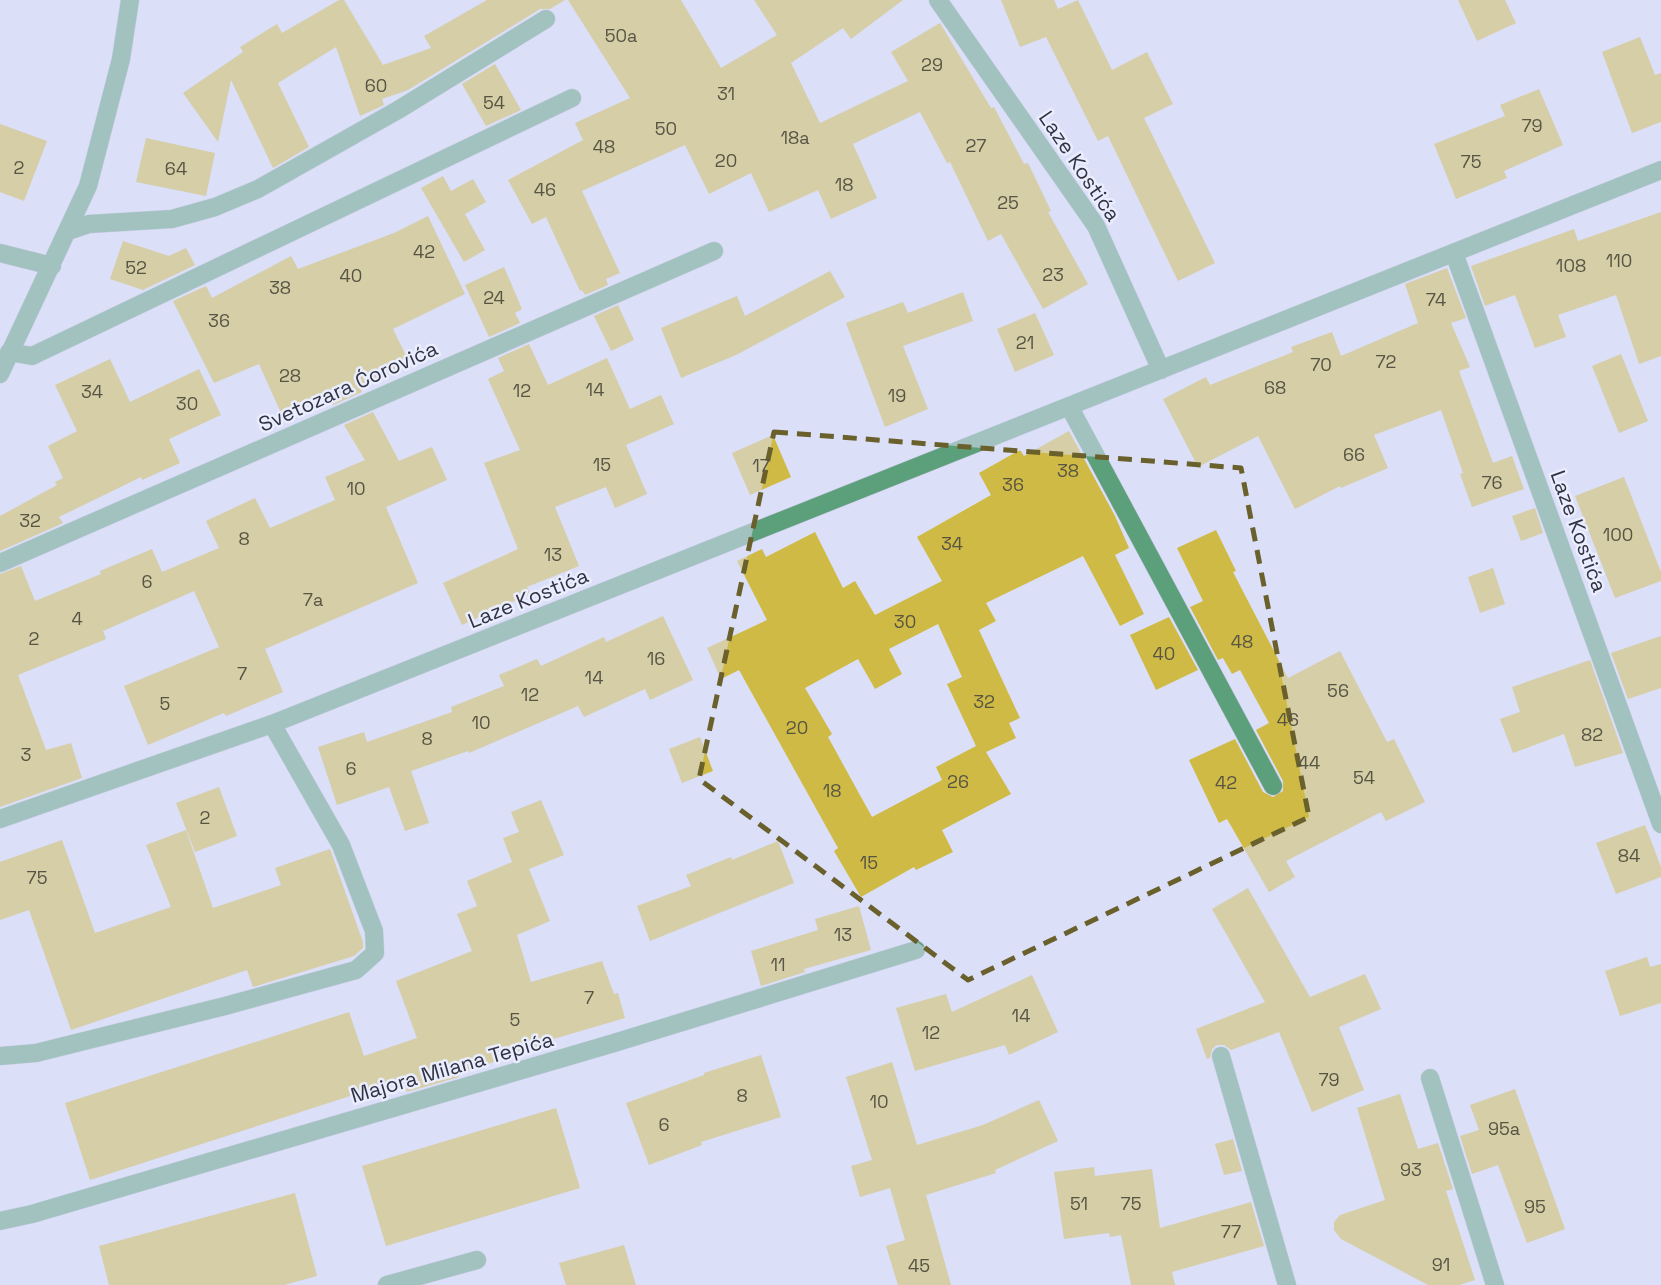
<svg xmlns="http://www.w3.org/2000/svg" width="1661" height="1285" font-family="'Space Grotesk',sans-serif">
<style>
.building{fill:#cfba45;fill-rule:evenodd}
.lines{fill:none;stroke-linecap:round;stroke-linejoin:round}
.minor-casing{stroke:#b9bdd4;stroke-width:19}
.minor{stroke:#5ca07b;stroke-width:18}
.marked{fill:none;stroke:#69602c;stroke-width:5;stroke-dasharray:14 9;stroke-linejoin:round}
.labels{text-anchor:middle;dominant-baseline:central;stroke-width:5;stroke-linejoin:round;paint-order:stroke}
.number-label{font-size:18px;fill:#585544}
.street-label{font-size:21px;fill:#313343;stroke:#eaedfe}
</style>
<rect width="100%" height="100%" fill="#dbdff8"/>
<path class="building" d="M339,0H344L383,65L431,48L424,36L487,0H565L550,9H540L408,90L382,99L384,105L360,116L336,47L278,83L309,147L273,168L231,80L218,142L183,93L243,52L240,47L277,24L282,33Z
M568,0H681L721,68L777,35L754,0H903L851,39L843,28L791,63L820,123L908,81L891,52L940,23L991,108L994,107L1024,164L1028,163L1051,211L1048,212L1088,284L1043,309L1001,234L988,241L950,162L947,163L920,112L853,144L877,198L831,219L818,190L769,212L751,173L709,194L685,145L582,191L620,273L606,279L608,285L585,295L582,290L580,291L546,217L532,224L508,180L583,140L575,123L630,98Z
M1001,0H1054L1058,9L1078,0L1112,70L1147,52L1173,104L1144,118L1215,263L1178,281L1108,136L1098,141L1046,37L1020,47Z
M1458,0H1505L1516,23L1477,41Z
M1640,37L1655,75L1661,73V122L1632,133L1602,52Z
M495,64L521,110L486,126L462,84Z
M1539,89L1563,145L1504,171L1507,178L1456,199L1434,144L1505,116L1500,105Z
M0,124L47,141L24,201L0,192Z
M146,138L215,153L206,196L136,182Z
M443,176L451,191L473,179L486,202L465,214L485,250L464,262L421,188Z
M1661,212V356L1639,364L1616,295L1558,315L1566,337L1535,348L1515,295L1485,306L1471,266L1574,229L1578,241Z
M428,216L465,294L393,329L410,364L360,388L362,392L333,405L326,393L281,413L259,364L214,383L173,301L206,286L212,298L291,256L298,269L394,233Z
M123,241L169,256L186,248L195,265L143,290L110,279Z
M504,267L522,309L515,313L520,323L489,337L465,285Z
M1447,268L1466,318L1451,323L1470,367L1459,371L1493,463L1512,456L1524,489L1472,507L1460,474L1463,473L1441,410L1374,435L1388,468L1341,488L1340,486L1295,509L1258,436L1198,467L1163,399L1206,377L1210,385L1293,352L1291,347L1332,332L1341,356L1418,323L1405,284Z
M830,271L845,297L736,355L681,378L661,328L737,296L745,316Z
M963,292L973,321L903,346L928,409L885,427L846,323L903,302L908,313Z
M618,305L634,340L611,351L594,316Z
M1035,313L1054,355L1015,372L997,329Z
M529,344L548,385L607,358L630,409L661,395L674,424L626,445L647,494L615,508L606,487L555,507L579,566L527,587L530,594L462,625L443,583L518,549L484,463L520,450L488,379L504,371L498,358Z
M1621,354L1648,421L1619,433L1592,366Z
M110,359L130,402L199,369L221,415L169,439L180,463L142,480L141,477L59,517L63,523L59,525L0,551V516L57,485L55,482L63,478L48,446L77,431L55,385Z
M373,412L399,461L432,447L447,480L386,507L418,583L265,649L283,692L226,716L224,713L148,745L124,686L219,647L194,591L103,631L106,639L18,675L46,750L71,743L82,778L0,807V574L21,566L35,601L101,574L100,571L152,549L162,572L219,548L206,521L255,498L270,528L335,500L325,477L365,460L344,425Z
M1069,431L1115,516L1129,548L1115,555L1144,614L1120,626L1083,556L986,603L996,621L979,630L1020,718L1009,723L1016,738L986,752L1011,794L942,830L953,852L916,870L914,867L861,897L834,851L838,848L739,670L721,679L707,648L767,620L737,561L762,549L766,557L815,532L843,588L855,581L875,615L942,581L917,537L991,495L979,473L1020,450L1024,456ZM938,624L962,677L947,684L976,746L936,767L942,780L872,817L828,737L832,734L805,688L858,659L875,689L902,674L889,649Z
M773,435L791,477L750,495L732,453Z
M1624,477L1661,572V581L1615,598L1575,496Z
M1535,508L1543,533L1521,541L1512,516Z
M1216,530L1236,571L1233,572L1288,678L1340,651L1387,742L1394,739L1425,802L1386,821L1381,812L1286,861L1295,877L1269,892L1227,819L1219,823L1189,760L1235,739L1263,792L1273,797L1283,791V781L1256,730L1269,723L1240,670L1232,674L1223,658L1218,660L1190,607L1203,601L1177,548Z
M1493,568L1505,604L1480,613L1468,577Z
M663,616L693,680L650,700L645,689L584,717L578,706L469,753L468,751L411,771L429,823L405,831L389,787L337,805L318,747L364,732L367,742L452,712L451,707L504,686L499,675L537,659L541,666L604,637L606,642Z
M1169,617L1198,670L1156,690L1130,635Z
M1661,636V688L1628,699L1611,653Z
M1590,660L1623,753L1575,767L1564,734L1513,753L1500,719L1520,712L1512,687Z
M700,737L713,771L682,783L669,749Z
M219,787L237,836L195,852L176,803Z
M541,800L564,855L529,869L550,921L517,935L531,982L602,961L614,994L618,993L625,1018L550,1040L551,1043L457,1074L459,1077L407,1092L403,1079L90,1180L65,1103L349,1012L364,1056L417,1038L396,981L472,951L457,914L477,906L467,881L512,862L503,838L519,832L511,812Z
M1645,825L1661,867V877L1616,894L1596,843Z
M186,830L213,908L281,885L275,868L330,849L363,942V948L354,956L253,987L247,970L71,1030L29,910L0,920V862L62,840L95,933L171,907L146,845Z
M778,841L794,883L650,941L637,906L691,886L686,875L731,857L732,860Z
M1248,888L1310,997L1365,974L1381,1009L1339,1027L1364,1090L1312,1112L1279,1032L1231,1050L1224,1045H1217L1212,1049L1210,1058L1207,1059L1196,1029L1265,1002L1212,909Z
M859,906L871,950L804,969L805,972L761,986L751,951L818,930L815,919Z
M1647,957L1650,967L1661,964V1003L1620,1016L1605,971Z
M1032,975L1058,1032L1009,1055L1005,1045L915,1071L896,1008L946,994L952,1012Z
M761,1055L781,1117L701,1142L702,1145L649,1165L626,1103L704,1075V1073Z
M892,1062L917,1145L983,1125L1039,1100L1058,1141L995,1170L996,1173L926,1195L951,1285H898L886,1246L905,1240L890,1188L860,1197L851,1166L872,1160L846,1077Z
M1515,1089L1565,1229L1527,1243L1498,1165L1472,1174L1460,1136L1479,1130L1470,1105Z
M1400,1094L1418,1149L1438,1143L1453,1189L1446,1191L1475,1280L1459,1285H1428L1341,1239L1334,1230V1222L1340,1215L1385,1200L1357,1108Z
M556,1108L580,1188L386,1246L362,1166Z
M1233,1139L1242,1171L1224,1175L1215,1144Z
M1094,1167L1095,1176L1152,1169L1160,1228L1251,1202L1264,1246L1172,1272L1175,1285H1131L1121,1235L1110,1237L1109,1233L1064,1239L1054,1172Z
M295,1193L317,1276L284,1285H109L99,1246Z
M624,1245L636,1285H566L559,1263Z"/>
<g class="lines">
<defs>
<path id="minor" d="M938,0L1096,226L1161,370
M68,231L89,224L172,219L215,207L258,189L398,110L546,19
M0,253L52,266
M1454,253L1661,824
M9,352L32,356L572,98
M0,374L88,186L121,59L130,0
M1069,406L1273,786
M0,563L714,251
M0,819L272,724L1661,170
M0,1056L36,1053L225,1006L356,970L375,953L374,931L341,845L272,724
M1221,1056L1287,1285
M1430,1078L1495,1285
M0,1221L32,1214L614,1043L916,950
M387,1285L477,1260"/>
</defs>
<use href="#minor" class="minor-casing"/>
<use href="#minor" class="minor"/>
</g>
<path d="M0 0H1661V1285H0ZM774,432L1241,468L1309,817L968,980L699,779Z" fill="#dbdff8" fill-opacity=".55" fill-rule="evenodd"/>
<path class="marked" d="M774,432L1241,468L1309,817L968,980L699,779Z"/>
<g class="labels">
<g class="number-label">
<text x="621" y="35">50a</text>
<text x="932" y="64">29</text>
<text x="376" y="85">60</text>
<text x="726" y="93">31</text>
<text x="494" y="102">54</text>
<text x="1532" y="125">79</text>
<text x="666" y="128">50</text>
<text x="795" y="137">18a</text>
<text x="976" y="145">27</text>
<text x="604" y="146">48</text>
<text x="726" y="160">20</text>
<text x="1471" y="161">75</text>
<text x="19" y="167">2</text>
<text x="176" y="168">64</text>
<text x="844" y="184">18</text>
<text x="545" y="189">46</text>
<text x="1008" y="202">25</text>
<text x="424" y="251">42</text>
<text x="1619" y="260">110</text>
<text x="1571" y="265">108</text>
<text x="136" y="267">52</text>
<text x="1053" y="274">23</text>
<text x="351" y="275">40</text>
<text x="280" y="287">38</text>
<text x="494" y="297">24</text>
<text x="1436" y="299">74</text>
<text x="219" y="320">36</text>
<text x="1025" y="342">21</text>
<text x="1386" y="361">72</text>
<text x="1321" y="364">70</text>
<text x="290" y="375">28</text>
<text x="1275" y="387">68</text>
<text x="595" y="389">14</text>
<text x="522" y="390">12</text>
<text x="92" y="391">34</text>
<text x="897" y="395">19</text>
<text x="187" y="403">30</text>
<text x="1354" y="454">66</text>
<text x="602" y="464">15</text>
<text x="761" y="465">17</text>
<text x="1068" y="470">38</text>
<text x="1492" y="482">76</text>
<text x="1013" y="484">36</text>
<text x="356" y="488">10</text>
<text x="30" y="520">32</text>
<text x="1618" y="534">100</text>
<text x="244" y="538">8</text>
<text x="952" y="543">34</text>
<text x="553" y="554">13</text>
<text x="147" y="581">6</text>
<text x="313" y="599">7a</text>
<text x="77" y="618">4</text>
<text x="905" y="621">30</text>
<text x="34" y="638">2</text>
<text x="1242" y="641">48</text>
<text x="1164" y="653">40</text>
<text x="656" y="658">16</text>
<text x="242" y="673">7</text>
<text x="594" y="677">14</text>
<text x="1338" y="690">56</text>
<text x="530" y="694">12</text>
<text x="984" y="701">32</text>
<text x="165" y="703">5</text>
<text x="1288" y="719">46</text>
<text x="481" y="722">10</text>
<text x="797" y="727">20</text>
<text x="1592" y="734">82</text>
<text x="427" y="738">8</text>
<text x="26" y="754">3</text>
<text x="1309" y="762">44</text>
<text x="351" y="768">6</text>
<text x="1364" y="777">54</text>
<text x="958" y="781">26</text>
<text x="1226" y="782">42</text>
<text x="832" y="790">18</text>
<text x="205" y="817">2</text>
<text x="1629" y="855">84</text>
<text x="869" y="862">15</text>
<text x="37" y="877">75</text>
<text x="843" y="934">13</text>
<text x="778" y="964">11</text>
<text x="589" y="997">7</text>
<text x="1021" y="1015">14</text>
<text x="515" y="1019">5</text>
<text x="931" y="1032">12</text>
<text x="1329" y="1079">79</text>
<text x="742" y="1095">8</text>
<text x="879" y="1101">10</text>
<text x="664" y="1124">6</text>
<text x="1504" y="1128">95a</text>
<text x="1411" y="1169">93</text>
<text x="1079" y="1203">51</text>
<text x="1131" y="1203">75</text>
<text x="1535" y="1206">95</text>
<text x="1231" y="1231">77</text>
<text x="1441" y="1264">91</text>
<text x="919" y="1265">45</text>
</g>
<g class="street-label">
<text transform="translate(1080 166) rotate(56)">Laze Kostića</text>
<text transform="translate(348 386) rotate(-24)">Svetozara Ćorovića</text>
<text transform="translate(1579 531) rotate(70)">Laze Kostića</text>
<text transform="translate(528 598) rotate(-22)">Laze Kostića</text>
<text transform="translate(452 1067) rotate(-16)">Majora Milana Tepića</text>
</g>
</g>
</svg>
